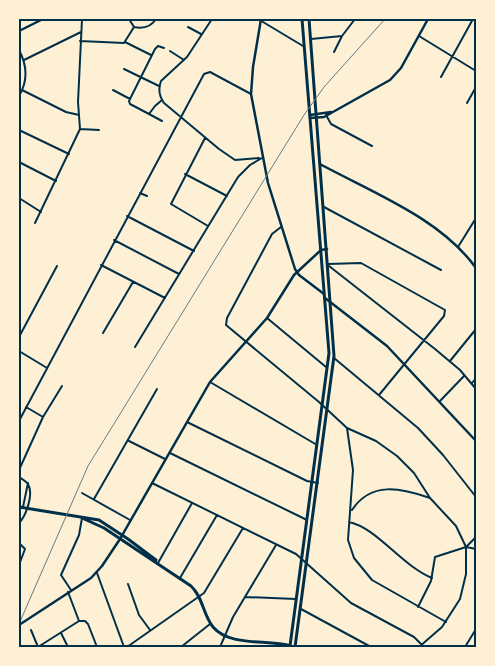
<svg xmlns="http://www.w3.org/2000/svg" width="495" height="666" font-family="'Noto Sans',sans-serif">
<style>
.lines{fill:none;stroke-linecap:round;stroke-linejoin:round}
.minor{stroke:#003049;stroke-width:2}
.tertiary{stroke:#003049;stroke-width:2.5}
.secondary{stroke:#003049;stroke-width:2.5}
.trunk{stroke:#003049;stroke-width:3}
.rail{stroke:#657d81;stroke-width:1}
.neatline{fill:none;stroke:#003049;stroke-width:2}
</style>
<rect width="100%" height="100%" fill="#fdf0d5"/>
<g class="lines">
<path class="minor" d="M129,19L134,27C144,29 151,27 156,19
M212,19L187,57L161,81C158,89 159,96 164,103L219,149L235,160L259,158
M258,19L303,46
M188,27L201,34
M419,36L476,71
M311,39L342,36L355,19
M80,41L124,43L134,27
M125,42L151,55
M19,50C27,65 28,81 19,96
M170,51L184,60
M334,52L342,36
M24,60L81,32
M124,69L159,86
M441,77L473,19
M22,90L66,112L79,115
M113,90L130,99
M162,100L155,106L149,114L130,104L129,101L155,49L158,46L164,48
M467,103L476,87
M149,114L162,121
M326,115L331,124L372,146
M80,129L99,130
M19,130L69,154
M205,138L171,204L208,226
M19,162L56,181
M185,174L227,196
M140,193L147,196
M19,198L41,212
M324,207L441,270
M127,216L194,251
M35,223L80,129L78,102L82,19
M281,227L272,234L227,318L226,325L319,402L347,428L376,441L397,456L414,473L430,498L456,526L466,547V574L460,599L442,627L419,647
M114,240L179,274
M458,247L476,218
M328,264L361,263L445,310L444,316L379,395
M101,265L165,298
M329,266L435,349L460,370L476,389
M267,318L326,367
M103,333L133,282
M19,337L57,266
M135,347L238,177L250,165L262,158
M19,351L47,368
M334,358L418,428L443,455L476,497
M450,361L476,329
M210,382L317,445
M472,383L476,378
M440,401L464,376
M26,407L43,417
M19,421L204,74L210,72L251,94
M187,422L307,481L318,483
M347,428L353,470L348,540L354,558L372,580L446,622
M129,441L165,459
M170,453L307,520
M19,470L43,417L62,386
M19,477C22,479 26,481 28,484C34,494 26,516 19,523
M152,483L296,554L351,603L414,637L422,645
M82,493L130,520
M94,499L157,389
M23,507L28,483
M352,510C371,481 401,488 430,498
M349,522C377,528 401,565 432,578
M19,543L25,549L19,565
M466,547L476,549
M158,563L192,503
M97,573L124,647
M180,578L217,515
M128,584L139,615L150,630
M71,590L61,575L79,535L82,518
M68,592L79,621H85L88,624L97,647
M245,597L296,599
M418,607L431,581L435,557L466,547L476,537
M301,609L371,647
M31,630L38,647
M61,633L68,647
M38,647L79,621
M127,647L204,593L243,528
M181,647L210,624
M220,647L233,617L276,545
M465,647L476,629"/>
<path class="tertiary" d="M310,115L331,112
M310,118L324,117L390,80L401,68L428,19
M320,164C373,193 440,218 476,268"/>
<path class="secondary" d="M261,19L253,67L251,94L268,183L295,269L299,275L324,294
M19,31L43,19
M325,298L387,346L476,441
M19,625L91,578L102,566L120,539L210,382L267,318L294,275L321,250L327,249"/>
<path class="trunk" d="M19,507L99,520L128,539L156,560
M82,518L104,528L191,586C203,597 203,615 213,627C230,647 267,639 291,646
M290,646L329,353L302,19
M295,647L334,356L309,19"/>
<path class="rail" d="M19,624L88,466L304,115L324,87L385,19"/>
</g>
<rect width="495" height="666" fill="none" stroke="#fdf0d5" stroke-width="40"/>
<rect x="20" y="20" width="455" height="626" class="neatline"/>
</svg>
